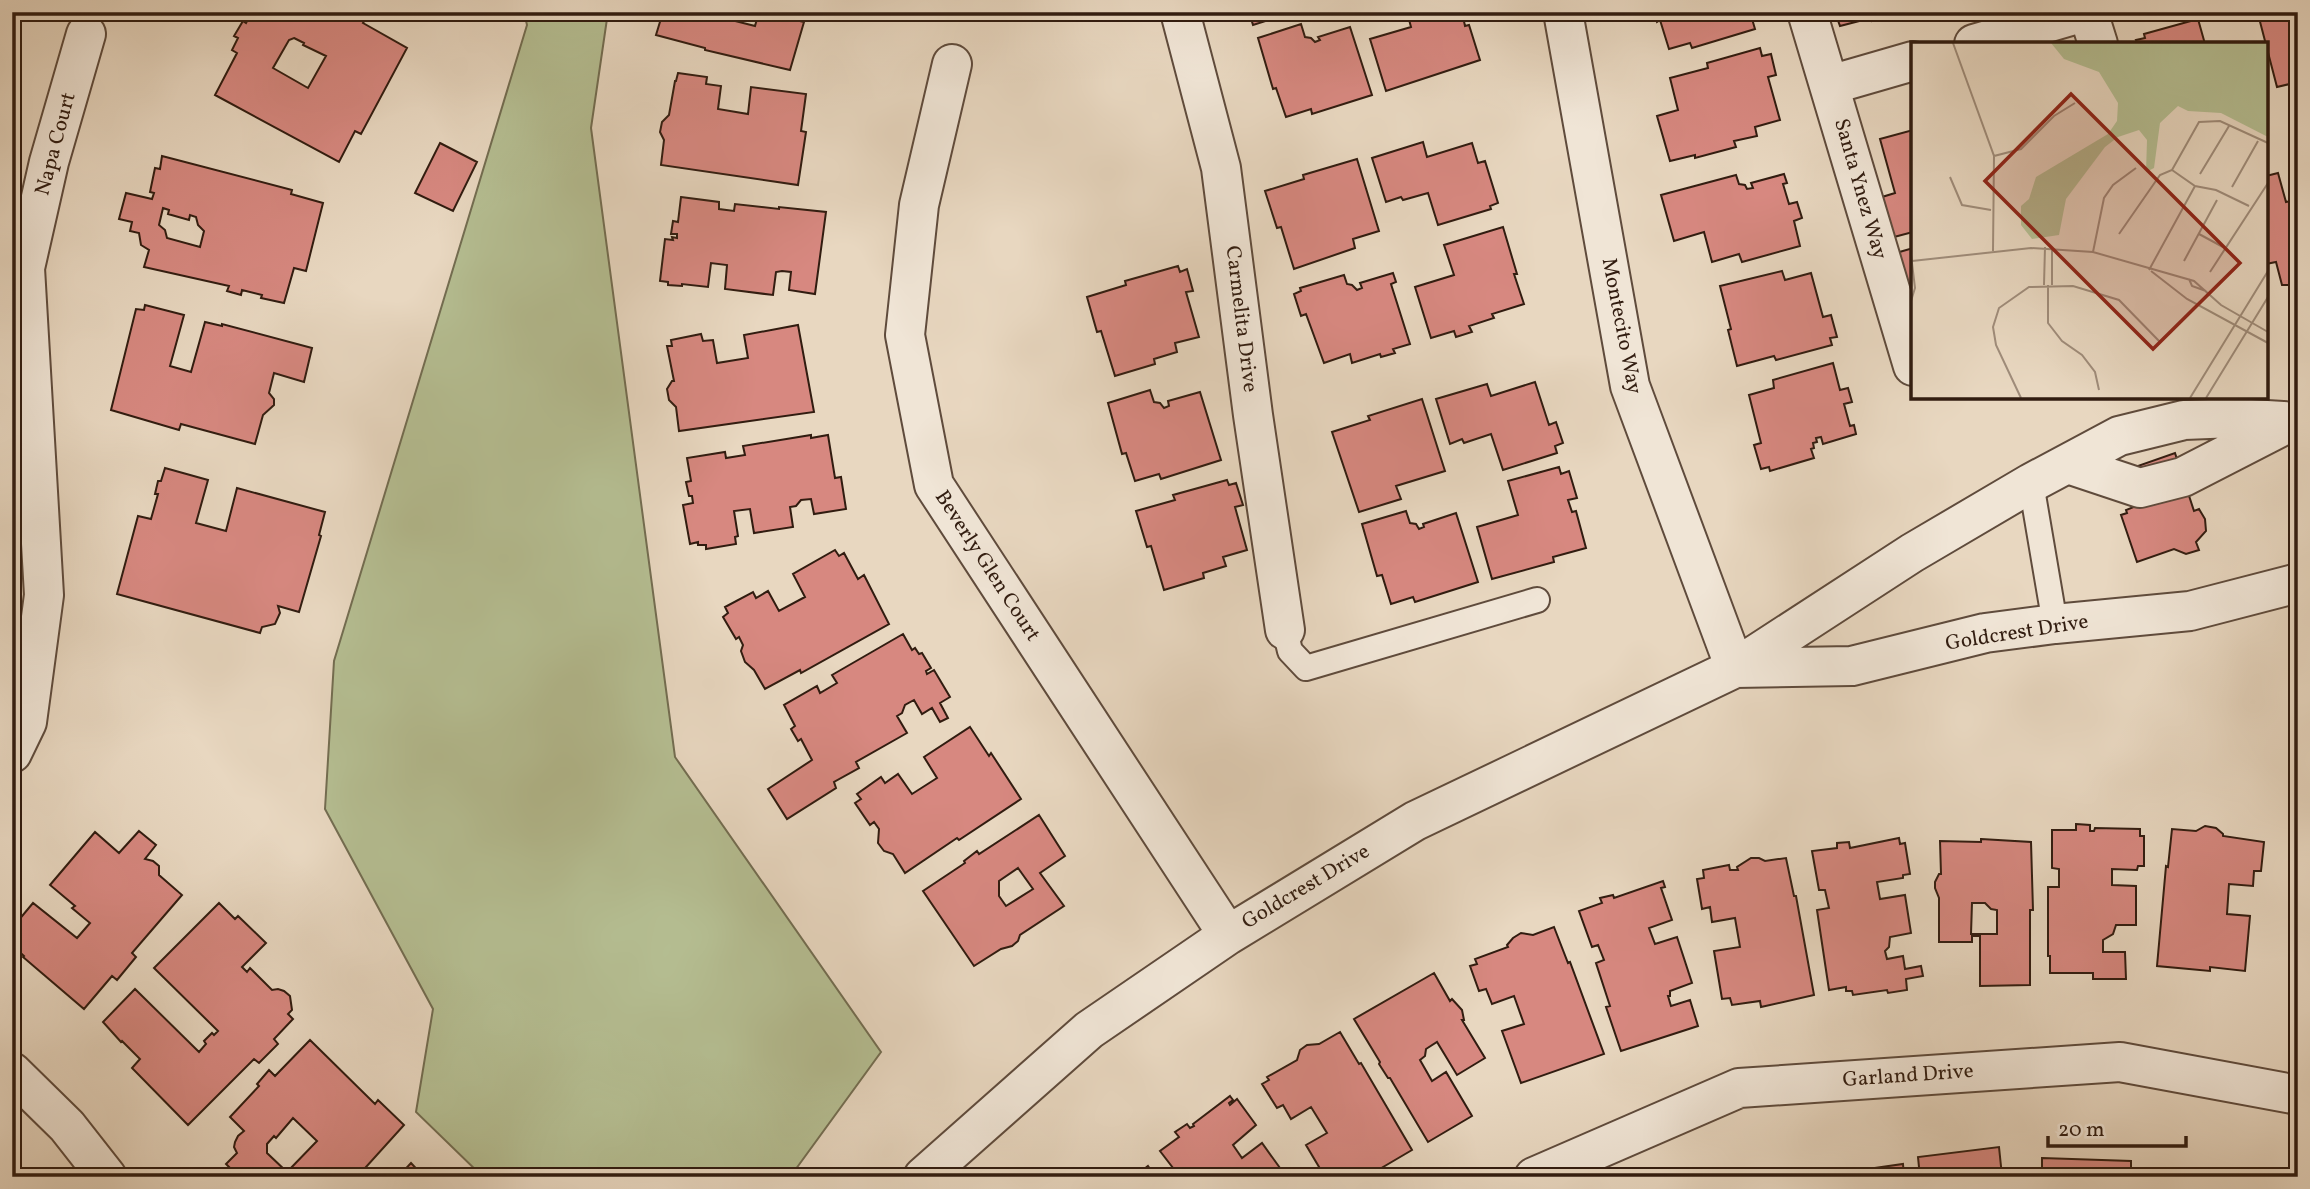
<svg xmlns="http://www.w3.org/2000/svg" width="2310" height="1189" font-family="Vollkorn,serif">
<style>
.green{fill:#b5be92;stroke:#736d51;stroke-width:2}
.building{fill:#d78880;stroke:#311c10;stroke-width:2;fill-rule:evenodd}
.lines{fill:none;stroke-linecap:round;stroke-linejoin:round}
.service-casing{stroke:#5f4b3c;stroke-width:28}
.minor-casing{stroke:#5f4b3c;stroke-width:42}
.service{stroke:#f0e5d6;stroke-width:24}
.minor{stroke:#f0e5d6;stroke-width:38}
.labels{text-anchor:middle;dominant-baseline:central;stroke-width:7;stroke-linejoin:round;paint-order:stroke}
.street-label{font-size:21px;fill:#311c10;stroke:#f0e5d6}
.inset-road{fill:none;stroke:#9f8c7a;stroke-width:2}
.view{fill:#8f2418;fill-opacity:0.15;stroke:#8f2418;stroke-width:3.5}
.inset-edge{fill:none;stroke:#311c10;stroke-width:3.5}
</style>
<rect width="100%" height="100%" fill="#e8d7c0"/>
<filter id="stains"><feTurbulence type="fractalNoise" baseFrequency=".00286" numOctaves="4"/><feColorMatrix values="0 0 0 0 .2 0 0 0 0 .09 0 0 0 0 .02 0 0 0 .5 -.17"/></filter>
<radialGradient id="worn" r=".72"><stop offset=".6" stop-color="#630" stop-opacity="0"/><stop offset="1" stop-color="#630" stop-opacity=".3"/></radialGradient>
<path class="green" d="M524,12H608L591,128L675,757L881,1052L790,1177H483L416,1112L433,1009L325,809L334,661L527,25Z"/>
<path class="building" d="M252,12H342L348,16L350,12L365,20L363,23L407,48L361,134L355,131L339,162L215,95L237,53L232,50L238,38L234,36L243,21L246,23ZM294,38L304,43L303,45L326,56L308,88L273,68L289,40Z
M663,12H730L731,20L755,26L759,12H776L775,15L804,22L790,70L705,50V48L656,35Z
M1249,12H1294L1253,25Z
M1407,12H1462L1465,26L1469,25L1480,60L1386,91L1370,39L1411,27Z
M1654,12H1750L1755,29L1692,48L1690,43L1669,49L1660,20L1657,22Z
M1835,12H1903L1872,21L1871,18L1840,26Z
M2265,12H2298V82L2277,87L2258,14Z
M2198,19L2205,44H2138L2136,40L2145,38L2144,34Z
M1301,24L1305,37L1311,38L1315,42L1320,40L1318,37L1350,27L1372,95L1312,114L1311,109L1286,117L1276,88L1273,89L1258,38Z
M1760,48L1762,56L1771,54L1776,75L1768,77L1780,120L1755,127L1757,136L1734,141L1736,147L1695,158V155L1670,161L1657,116L1678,110L1670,78L1708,68L1707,63Z
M678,73L707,77L706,84L721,86L718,109L748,114L751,87L806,94L801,131L806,132L798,185L661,165L664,140L660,132L662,122L669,115L675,81H676Z
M1913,130V232L1894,237L1882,197L1895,193L1880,139Z
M1423,142L1427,157L1472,143L1478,163L1485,161L1498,203L1490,206L1491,209L1438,225L1428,193L1403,200L1401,197L1386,202L1372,158Z
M440,143L477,162L453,211L415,193Z
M162,156L292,190L291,194L323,203L306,271L294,268L284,303L261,298L262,295L242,290L241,295L227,291L229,286L144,267L149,250L141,245L139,233L130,231L132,222L119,219L126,193L152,199L154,193L150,192L155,168L160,169ZM163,208L169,210L168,214L189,220L190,215L196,217L198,225L204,231L200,247L167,238L165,230L159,225Z
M1357,159L1379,231L1353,239L1355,248L1294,269L1281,227L1277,228L1265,191L1304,179L1303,175Z
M2278,173L2286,202L2291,201L2298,224L2297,285H2282L2276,262L2266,264V176Z
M1784,174L1787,183L1783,184L1789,204L1797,202L1802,218L1794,221L1800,246L1742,262L1739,254L1712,262L1704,232L1674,241L1661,195L1736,175L1739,184L1745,185L1747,189L1753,188L1751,183Z
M681,197L719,202V209L734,211L735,204L779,209V207L826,212L815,294L789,290L791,272L782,271L776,272L773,295L725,289L727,265L711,263L708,287L682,284V286L668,285V282L660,281L665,239L673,240L672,237L677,238V234H671L673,221L678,222Z
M1503,227L1517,274H1514L1524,304L1492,314L1494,318L1469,326L1472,332L1456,337L1454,331L1431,338L1415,287L1454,275L1444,245Z
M1913,248V306L1896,253Z
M1178,266L1180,272L1187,269L1193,291L1186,292L1199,337L1175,343L1177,352L1154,359L1155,364L1115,376L1101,331L1097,332L1087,297L1126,285L1125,281Z
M1782,271L1785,280L1811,273L1823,317L1831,315L1837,337L1830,338L1832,345L1776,360L1774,356L1737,366L1728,330L1731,329L1720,286Z
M1393,273L1396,282L1391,284L1410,344L1393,349L1395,353L1381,357L1380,354L1352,363L1350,354L1324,363L1306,314L1301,316L1294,294L1301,291L1300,288L1344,275L1347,284L1352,285L1357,290L1362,288L1360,283Z
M145,305L184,315L170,366L191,372L205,322L222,326V324L312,348L304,382L274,373L269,393L274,399V405L263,415L255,444L181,424L179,430L111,410L136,309L144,310Z
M798,325L814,412L679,431L676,407L669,400L667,389L672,381H674L667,346H672L671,340L701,334L703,341L713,340L717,363L748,358L744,335Z
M1833,363L1840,390L1848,388L1852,402L1844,404L1850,426L1854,425L1856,434L1823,444L1821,437L1816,438L1817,442L1813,443L1814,448L1811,449L1814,458L1770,471L1769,467L1761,469L1754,445L1761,443L1749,395L1774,388L1773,380Z
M1535,382L1549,425L1556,422L1563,443L1555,446L1557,453L1503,470L1491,434L1464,443L1462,439L1450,444L1436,399L1487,384L1491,396Z
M1150,390L1154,402L1160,403L1164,408L1169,406L1168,401L1200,392L1221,460L1161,479L1159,474L1135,481L1126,453L1122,454L1108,403Z
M1422,399L1445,471L1396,486L1401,499L1359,512L1332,432L1370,420L1368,416Z
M811,435V438L828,435L835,478L841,477L846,509L814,514L811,499L801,500L796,506L790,507L793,527L754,533L750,509L734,511L738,536L735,537L736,544L706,549V545H698V542L690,544L683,505L693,503L692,496H689L686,482L691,481L687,458L725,452L726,458L745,455L743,446Z
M2175,453L2194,511L2199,509L2205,519L2206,531L2196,542L2199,550L2186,554L2174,549L2137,562L2121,515L2127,513L2126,510L2144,503L2132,468Z
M1559,467L1561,474L1569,471L1577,498L1568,500L1572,512L1576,511L1586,548L1553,557L1554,562L1492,579L1477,527L1518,515L1508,481Z
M165,468L208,480L196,523L226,531L237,488L325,512L319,535L321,536L299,612L278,606L280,613L275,624L262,627L260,633L117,594L138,516L151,519L158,494H155L158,481H161Z
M1227,480L1229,485L1236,483L1243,505L1235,507L1247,550L1223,557L1226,566L1203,573L1204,578L1164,590L1151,546L1147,547L1136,511L1175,500L1173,495Z
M1406,511L1410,523L1416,524L1419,529L1424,527L1423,524L1456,513L1478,582L1415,602L1413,597L1391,604L1382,575L1377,576L1362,524Z
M835,550L839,556L844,553L858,579L864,575L889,624L801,673L800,670L765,689L754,670L745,662L741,651L743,645L739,637L736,639L723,617L728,613L725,607L753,592L756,598L768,591L779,611L805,597L793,574Z
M903,634L912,650L915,648L919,654L922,653L931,668L926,671L927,674L934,670L950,697L940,703L948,718L940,722L932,708L922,714L914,700L905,705L902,713L897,716L907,733L856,762L859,768L834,782L836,788L787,819L768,789L812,760L801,739L798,741L791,729L795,726L784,705L817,686L820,693L837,683L832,675Z
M970,727L989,756L991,753L1021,799L959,840L957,838L905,873L893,854L884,851L878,843L879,829L874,822L870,825L855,803L861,799L857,794L881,777L885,783L898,774L912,794L937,778L924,757Z
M1039,815L1065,856L1040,873L1064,906L1020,935L1018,941L1012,946L1001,949L974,966L923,891L965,863L964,861L977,851L979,854ZM1018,868L1033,889L1006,906L999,896V881Z
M2076,824L2090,825V831H2094L2095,828L2140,829V836H2144V866H2138L2137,870L2112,869V885L2136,886V925H2116L2113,934L2103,940V952H2125L2126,979H2093V973H2050V956H2048V887H2059V869L2052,868V830H2076Z
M2205,826L2216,828L2223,834V836L2264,842L2261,871H2254L2253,886L2229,884L2227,914L2250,916L2245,971L2210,967V971L2157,966L2166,866L2168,867L2172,829L2196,831Z
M139,831L156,845L145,859L153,861L159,866V875L182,895L132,953L136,957L117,980L112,976L84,1009L23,957L24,956L12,945V928L33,903L77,938L90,923L72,908L75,906L50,885L95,832L119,853Z
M1899,838L1900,844L1905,843L1910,874L1903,875V878L1877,882L1880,899L1905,895L1911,933L1890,937L1889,947L1885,951L1887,959L1903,956L1905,969L1921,966L1923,976L1906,979L1907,990L1888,993L1887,990L1853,995L1852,991H1846V987L1829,990L1817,910L1829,908L1825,890H1819L1812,851L1837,848V843L1849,842L1850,848Z
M1981,839L2031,842L2033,910H2030V985L1980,986V936H1972V942H1939V898L1935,888V882L1939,874H1941L1940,841L1981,842ZM1972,903H1985L1991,909L1997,910V934H1971Z
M1751,858H1759L1765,861L1786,858L1794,896H1796L1814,995L1761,1007L1760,1001L1732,1005L1730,998L1722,999L1714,951L1740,947L1735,918L1712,922L1710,907L1702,909L1697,879L1704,878L1703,870L1729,865L1730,870H1738L1737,867Z
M1663,881L1665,887L1661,888L1672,920L1649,928L1655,944L1677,937L1692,983L1670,991V996H1668L1671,1006L1690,1000L1698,1026L1621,1051L1606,1007L1610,1006L1596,963L1604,960L1598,945L1592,947L1579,911L1602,903L1600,898L1613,895L1614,898Z
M219,903L235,919L238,916L266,943L242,967L247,972L250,968L272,990L278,989L284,991L290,996L292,1010L288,1014L293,1019L274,1039L278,1044L259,1063L254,1059L188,1125L132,1068L140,1059L122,1041L121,1042L103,1022L135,989L199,1052L206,1044L204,1041L212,1033L214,1035L218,1031L154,968Z
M1554,927L1568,963L1570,962L1604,1054L1521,1083L1502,1031L1524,1024L1514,996L1492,1004L1486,989L1479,991L1470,966L1477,964L1475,959L1508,947L1507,945L1513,938L1521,933L1533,935Z
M1434,973L1450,1001L1452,999L1462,1010L1464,1020H1462L1485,1058L1457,1075L1437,1042L1426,1049L1425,1056L1420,1060L1432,1081L1446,1072L1472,1116L1428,1142L1390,1078H1388L1379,1064L1380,1062L1354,1019Z
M1340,1032L1359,1064L1361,1063L1412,1150L1366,1177L1363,1174L1360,1177H1325L1306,1145L1327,1133L1311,1107L1291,1119L1283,1105L1277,1108L1262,1084L1269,1080L1267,1077L1297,1060L1300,1050L1307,1045L1319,1044Z
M310,1040L375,1104L378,1100L404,1125L357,1177H234L231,1174L233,1171L226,1164L237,1153L234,1147L235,1142L238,1136L244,1131L230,1117L259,1086L257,1084L269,1070L275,1076ZM293,1118L317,1141L287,1172L267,1153V1144L274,1136L276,1138Z
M1230,1096L1233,1100L1229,1103L1230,1105L1237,1099L1256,1125L1233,1145L1242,1158L1262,1143L1285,1175L1282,1177H1180L1160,1151L1179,1137L1175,1132L1187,1124L1190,1128L1194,1126L1193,1124Z
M1999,1147L2002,1176L1920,1177L1918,1157Z
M2042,1158L2131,1161V1177H2042Z
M411,1163L424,1177H398Z
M1903,1164L1904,1177H1853V1171Z
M1148,1166L1156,1177H1134Z"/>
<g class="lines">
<defs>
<path id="service" d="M2031,483L2055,624
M1285,630L1290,651L1306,668L1537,600"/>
<path id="minor" d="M1180,12L1221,168L1253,415L1285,630
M1563,12L1630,386L1735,668
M1807,12L1913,366
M2088,12L2098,44
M1974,44L2084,12
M952,64L919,205L905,335L934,485L1228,935
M1830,85L1913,61
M2068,464L2140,488L2183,477L2290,422
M1735,668L1852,666L1985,633L2055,624L2190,611L2298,583
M12,753L27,722L44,595L25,268L49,162L86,34
M12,1072L67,1126L107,1177
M923,1177L1089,1030L1228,935L1415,821L1735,668L1912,553L2031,483L2119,436L2184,420L2234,418L2298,422
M1534,1177L1739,1088L2120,1062L2298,1095"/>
</defs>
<use href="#service" class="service-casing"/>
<use href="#minor" class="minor-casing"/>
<use href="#service" class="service"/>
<use href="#minor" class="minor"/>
</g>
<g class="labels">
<g class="street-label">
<text transform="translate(56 144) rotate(-75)">Napa Court</text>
<text transform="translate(1860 189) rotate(74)">Santa Ynez Way</text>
<text transform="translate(1241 319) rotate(83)">Carmelita Drive</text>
<text transform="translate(1621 326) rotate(79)">Montecito Way</text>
<text transform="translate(987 566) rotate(57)">Beverly Glen Court</text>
<text transform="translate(2017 633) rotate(-9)">Goldcrest Drive</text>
<text transform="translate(1306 887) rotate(-31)">Goldcrest Drive</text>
<text transform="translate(1908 1076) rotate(-4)">Garland Drive</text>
</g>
</g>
<g transform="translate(1911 42)">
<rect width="357" height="357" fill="#e8d7c0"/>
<path d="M140,1H357V95L310,71L277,69L267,64L249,81L243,126L235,130L236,98L228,88L207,95L194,105L155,157L148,193L121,197L110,183V164L118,157L125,135L197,92L206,79L207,61L188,30L153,17Z" fill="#b5be92"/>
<path class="inset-road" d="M42,1L83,114L82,209M83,114L110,107L143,74L164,61M261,128L284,144L305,148L338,164M289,132L318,84M39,135L51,163L80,168M321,145L347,99M208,192L249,133L261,128L288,80L309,79L357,101M288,192L312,205M141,205V243M182,210L193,156L202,143L225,126M0,213L4,246L0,259M1,219L120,206L182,210L283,239L310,263L357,290M273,219L306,158M238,228L284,144M240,229L276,257L357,301M299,230L357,141M278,237L281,244L295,249M133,243L134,205M137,243V281L151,299L171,313L184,330L188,348M110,356L85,303L82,285L88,266L118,245L162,244L208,258L249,300M279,356L357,229M295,356L357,255"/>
<path class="view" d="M160,52L329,221L242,307L74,139Z"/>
<rect width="357" height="357" class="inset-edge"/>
</g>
<rect width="2310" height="1189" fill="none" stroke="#e8d7c0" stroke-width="42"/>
<rect x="14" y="14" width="2282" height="1161" fill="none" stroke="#311c10" stroke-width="3.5"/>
<rect x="21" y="21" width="2268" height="1147" fill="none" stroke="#311c10" stroke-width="2"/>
<path d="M2048 1136v10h138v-10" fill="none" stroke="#311c10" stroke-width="3.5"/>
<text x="2058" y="1136" font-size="21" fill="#311c10" stroke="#f0e5d6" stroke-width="5" paint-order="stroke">20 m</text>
<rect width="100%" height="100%" filter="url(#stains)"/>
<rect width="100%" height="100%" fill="url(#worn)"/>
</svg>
